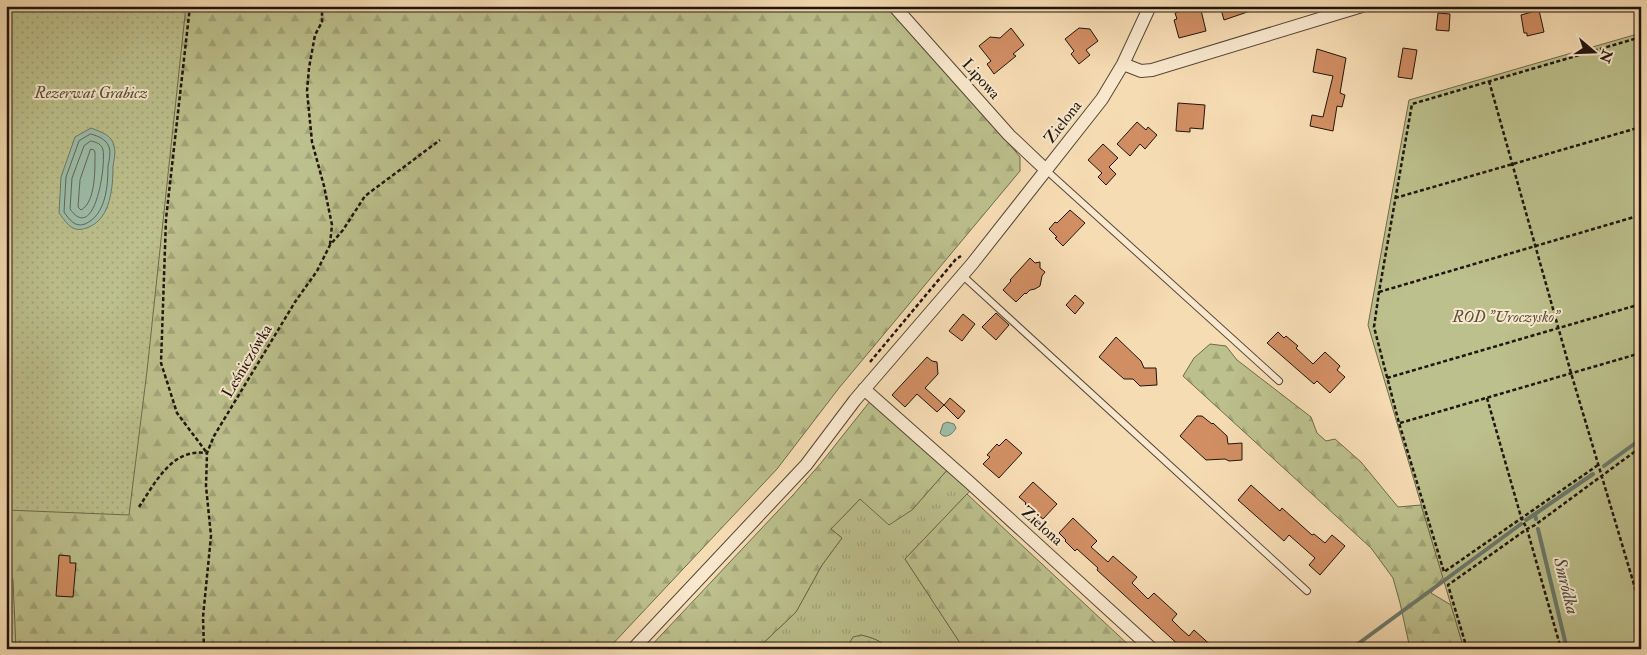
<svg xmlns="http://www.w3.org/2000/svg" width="1647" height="655" font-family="'IM FELL Double Pica',serif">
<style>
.grass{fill:url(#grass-tufts);stroke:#6e6a4c}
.forest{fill:url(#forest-firs);stroke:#6e6a4c}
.wetland{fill:url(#wetland-marsh);stroke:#6e6a4c}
.park{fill:url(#park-dots);stroke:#6e6a4c}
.garden{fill:#bcc08c;stroke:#6e6a4c}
.water{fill:#9dbca8;stroke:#6b796a}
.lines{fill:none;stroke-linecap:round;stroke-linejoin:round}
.shore{stroke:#5e685a;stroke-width:1}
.stream{stroke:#6b796a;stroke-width:4}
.building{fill:#d18e63;stroke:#1f150c}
.service-casing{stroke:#554736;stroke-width:8}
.minor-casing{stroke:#554736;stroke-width:14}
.path{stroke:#1f150c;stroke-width:2.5;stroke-dasharray:4 2.5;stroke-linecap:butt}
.service{stroke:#f9e8ce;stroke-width:6}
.minor{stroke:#f9e8ce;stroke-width:12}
.labels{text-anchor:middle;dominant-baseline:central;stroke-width:4;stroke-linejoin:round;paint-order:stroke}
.street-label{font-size:16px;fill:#1f150c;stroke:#f9e8ce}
.park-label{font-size:16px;font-style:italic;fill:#565139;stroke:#f9e8ce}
.water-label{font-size:18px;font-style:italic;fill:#4b4f43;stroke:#f9e8ce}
</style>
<defs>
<pattern id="grass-tufts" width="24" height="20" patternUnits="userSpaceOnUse" patternTransform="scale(1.25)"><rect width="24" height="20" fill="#bcc08c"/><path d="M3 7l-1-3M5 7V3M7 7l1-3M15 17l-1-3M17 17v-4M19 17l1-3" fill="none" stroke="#a1a478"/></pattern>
<pattern id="forest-firs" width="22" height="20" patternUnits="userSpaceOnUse" patternTransform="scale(1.25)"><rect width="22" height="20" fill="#bcc08c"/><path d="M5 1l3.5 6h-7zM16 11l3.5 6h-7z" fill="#a1a478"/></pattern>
<pattern id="wetland-marsh" width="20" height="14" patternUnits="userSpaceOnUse" patternTransform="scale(1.25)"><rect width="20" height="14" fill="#bcc08c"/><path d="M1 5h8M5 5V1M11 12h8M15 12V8" fill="none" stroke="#a1a478"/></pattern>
<pattern id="park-dots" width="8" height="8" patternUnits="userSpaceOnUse" patternTransform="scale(1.25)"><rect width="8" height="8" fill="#bcc08c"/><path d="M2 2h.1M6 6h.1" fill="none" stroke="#a1a478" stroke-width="1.8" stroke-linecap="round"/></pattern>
</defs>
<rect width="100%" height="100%" fill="#f6dcb3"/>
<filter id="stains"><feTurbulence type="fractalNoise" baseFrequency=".004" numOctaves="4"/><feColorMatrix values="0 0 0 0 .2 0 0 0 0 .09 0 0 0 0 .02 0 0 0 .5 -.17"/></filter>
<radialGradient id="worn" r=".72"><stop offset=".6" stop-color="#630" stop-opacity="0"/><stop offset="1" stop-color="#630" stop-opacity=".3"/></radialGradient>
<path class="grass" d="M948,469L971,490L905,559L964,649H888C881,640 872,638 861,635L846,649H757L796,612L822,565L842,538L831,529L860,499L912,510Z"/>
<path class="forest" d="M6,6H896L1020,157V171L839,388L777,469L608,649H6V510L19,447L6,379Z
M1210,344L1226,346L1237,360L1311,417L1317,433L1326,441L1335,439L1361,462L1398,507L1421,505L1443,577L1431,593L1451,605L1464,649H1404L1409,644L1400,603L1393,578L1371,548L1183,376L1194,358Z
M871,400L948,469L912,510L889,525L860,499L831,529L842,538L822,565L796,612L757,649H648L793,495L821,463Z
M967,494L1133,649H964L905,559Z"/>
<path class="wetland" d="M861,635C872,638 881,640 888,649H846L853,637Z"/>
<path class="park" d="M6,6H186L147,371L129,515L6,510Z
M6,568L13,580L16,649H6Z"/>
<path class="garden" d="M1641,33V649H1464L1368,325L1409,100Z"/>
<path class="water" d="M91,128C101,132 112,135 114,146C116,152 114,160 113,166C113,186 111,218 89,227C73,234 68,225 59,213L61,177L75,137Z
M947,422L954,424L956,428C953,434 945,440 940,433L943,424Z"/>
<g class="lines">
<path class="shore" d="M91,134C98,136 106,139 109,147C111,152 109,161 108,166C108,186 106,215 85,224C75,228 69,219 64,212L66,177L79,141Z
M91,141C96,142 102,144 103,150C106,165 95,244 70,209L72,178L84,146Z
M91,149L94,150L95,152C95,168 96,202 81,210L78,207L80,180Z"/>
<path class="stream" d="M1604,466L1641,439
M1536,519L1535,514L1593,474
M1526,520L1535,514
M1538,529L1567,649
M1351,649L1521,524"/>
</g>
<path class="building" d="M1200,6L1206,31L1179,38L1174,20L1177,19L1175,13Z
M1220,6H1256V9L1224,20Z
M1539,10L1544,32L1527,36V33H1524L1521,15Z
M1438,13L1450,14L1449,31L1436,30Z
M1011,28L1024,45L1013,54L1016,56L994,74L987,64L991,61L979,46L990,37L1000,38Z
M1079,28L1090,29L1098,41L1086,50L1090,55L1079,64L1071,54L1074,51L1065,39Z
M1403,48L1417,50L1412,79L1398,77Z
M1317,49L1346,58L1340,93L1345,95L1342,107L1337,106L1333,131L1310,126L1312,115L1323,117L1333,76L1313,72Z
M1178,103L1205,105L1203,129L1190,128V132L1176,131Z
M1137,122L1146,130L1148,127L1157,135L1145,149L1140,144L1130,156L1117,144Z
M1103,144L1118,158L1109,167L1116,174L1106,185L1098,177L1102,173L1088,160Z
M1070,210L1085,223L1063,246L1055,238L1057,237L1049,229L1055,222L1057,223Z
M1030,258L1035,263L1040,262V268L1045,272L1042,276L1040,286L1035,289L1030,290L1026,294L1025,293L1016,302L1003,290L1011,281L1010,280Z
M1075,295L1084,303L1075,314L1066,305Z
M996,313L1009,325L996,340L982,327Z
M963,314L975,324L962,341L949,331Z
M1278,332L1284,338L1286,336L1298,346L1296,348L1313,364L1325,352L1340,366L1337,370L1345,377L1330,393L1317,381L1314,384L1267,343Z
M1116,337L1141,361L1144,368H1156L1157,385L1140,386L1133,379H1124L1099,357Z
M927,357L932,361L937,362L938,374L925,388L944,405L937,412L917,394L905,407L892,395Z
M950,398L965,411L958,419L944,405Z
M1197,416H1202L1212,424L1213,423L1227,436L1228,444L1242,443V460L1229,461L1225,459L1206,460L1180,436Z
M1006,439L1022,453L999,478L983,464L990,457L987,455L997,444L999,446Z
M1033,482L1057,504L1043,519L1025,504L1026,503L1019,497Z
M1251,485L1280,511L1282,508L1312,535L1314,534L1325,543L1332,535L1345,546L1320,575L1309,565L1315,558L1289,535L1284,541L1238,500Z
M1073,518L1097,541L1091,547L1108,562L1113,556L1137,577L1132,583L1148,599L1154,593L1177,614L1172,620L1181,629L1189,636L1194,630L1215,649H1183L1097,570L1098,568L1077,549L1075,551L1065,541L1066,540L1059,533Z
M59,555L70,556V563H76L73,597L56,596Z"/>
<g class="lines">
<defs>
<path id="service" d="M1046,170L1279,381
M962,275L1307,591"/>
<path id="minor" d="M894,6L1009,135L1046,170
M1123,64L1141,71L1152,70L1362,6
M864,389L969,482L1152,649
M633,649L806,465L855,400L972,264L1102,99L1123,64L1150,6"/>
</defs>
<use href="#service" class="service-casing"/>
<use href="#minor" class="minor-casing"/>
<path class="path" d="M190,6L166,219L161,363L177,413L207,453
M319,6L322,12V22L315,35L309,68L307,91L312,142L324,186L332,225L330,244
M1489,81L1571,373L1641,608
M1395,198L1641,127
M1379,292L1641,215
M870,362L956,259L961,256
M1387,378L1641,304
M1487,398L1521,517L1527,529L1561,649
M1400,423L1641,353
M1598,465L1444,572L1399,423L1374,327L1379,292L1412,104L1641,37
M139,507C155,483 172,448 206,453
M204,649L203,617L211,536L206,486L207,453L214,436L295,302L317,271L330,245L343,230L365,196L440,140
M1467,649L1448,585L1527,529L1535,525L1641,447"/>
<use href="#service" class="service"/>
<use href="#minor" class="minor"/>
</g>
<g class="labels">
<g class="street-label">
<text transform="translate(981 79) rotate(48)">Lipowa</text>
<text transform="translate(1063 122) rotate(-52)">Zielona</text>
<text transform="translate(247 361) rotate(-59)">Leśniczówka</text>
<text transform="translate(1042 526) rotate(42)">Zielona</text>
</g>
<g class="park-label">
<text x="91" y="93">Rezerwat Grabicz</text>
<text x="1506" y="317">ROD "Uroczysko"</text>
</g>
<g class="water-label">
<text transform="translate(1566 586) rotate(76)">Smródka</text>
</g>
</g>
<rect width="1647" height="655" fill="none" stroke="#f6dcb3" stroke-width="25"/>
<rect x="8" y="8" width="1632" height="640" fill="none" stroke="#1f150c" stroke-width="2.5"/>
<rect x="12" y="12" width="1622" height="630" fill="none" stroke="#1f150c"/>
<g transform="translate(1594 52) rotate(109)" stroke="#f9e8ce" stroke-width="4" paint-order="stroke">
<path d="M0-4L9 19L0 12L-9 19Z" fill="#1f150c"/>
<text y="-8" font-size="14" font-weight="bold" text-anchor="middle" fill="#1f150c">N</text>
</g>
<rect width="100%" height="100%" filter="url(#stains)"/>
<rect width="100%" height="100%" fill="url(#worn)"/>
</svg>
